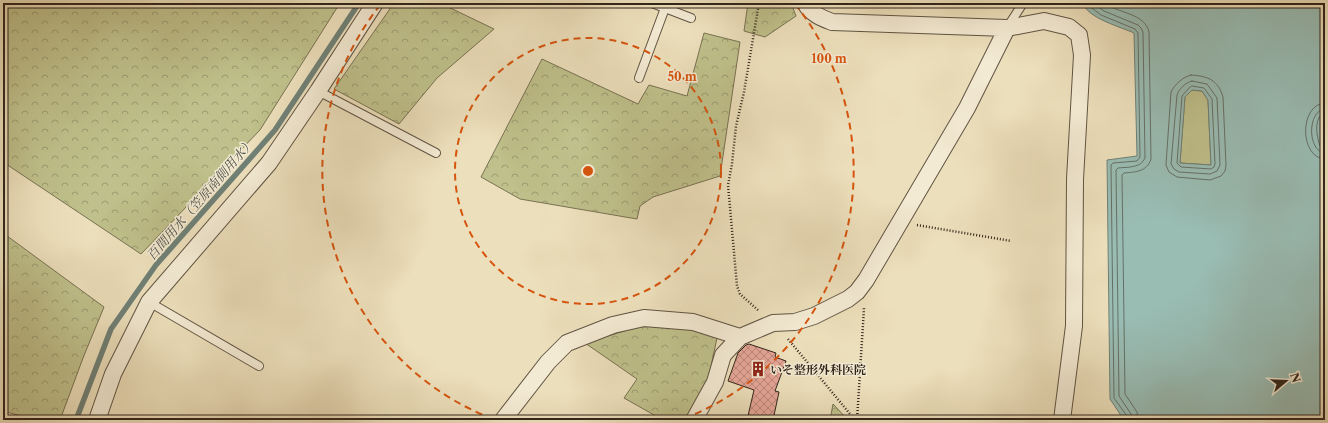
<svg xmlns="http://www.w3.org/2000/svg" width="1328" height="423" font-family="'Libre Caslon Text','Noto Serif JP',serif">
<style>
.grass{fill:#bfc08b;stroke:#787253}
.forest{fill:url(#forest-crowns);stroke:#787253}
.water{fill:#99bcb3;stroke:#6f8076;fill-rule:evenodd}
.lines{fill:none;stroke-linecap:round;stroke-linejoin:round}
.shore{stroke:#657067;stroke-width:1}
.stream{stroke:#6f8076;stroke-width:5.5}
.building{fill:url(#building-cross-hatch);stroke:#31251b}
.service-casing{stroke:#605443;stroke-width:10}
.minor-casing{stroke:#605443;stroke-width:18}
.path{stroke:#31251b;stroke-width:2.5;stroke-dasharray:1 2;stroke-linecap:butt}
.service{stroke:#f3ead3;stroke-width:8}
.minor{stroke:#f3ead3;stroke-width:16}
.ring{fill:none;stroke:#d6540e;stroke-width:2;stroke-dasharray:7 5}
.labels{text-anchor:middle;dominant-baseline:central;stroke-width:3;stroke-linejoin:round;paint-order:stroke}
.poi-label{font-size:12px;font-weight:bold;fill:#31251b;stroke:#f3ead3;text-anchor:start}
.water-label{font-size:13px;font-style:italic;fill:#505249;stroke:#f3ead3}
.centre{fill:#d6540e;stroke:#f3ead3;stroke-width:2}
.ring-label{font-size:12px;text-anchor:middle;font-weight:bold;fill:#d6540e;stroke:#f3ead3;stroke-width:3;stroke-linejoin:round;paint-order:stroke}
</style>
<defs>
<pattern id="forest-crowns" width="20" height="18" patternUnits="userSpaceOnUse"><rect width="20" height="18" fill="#bfc08b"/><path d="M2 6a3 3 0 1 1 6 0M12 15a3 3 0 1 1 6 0" fill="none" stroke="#9c9c71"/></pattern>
<pattern id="building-cross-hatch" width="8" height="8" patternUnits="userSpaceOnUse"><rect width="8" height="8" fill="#e5a596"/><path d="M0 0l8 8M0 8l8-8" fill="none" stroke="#ba867a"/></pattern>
</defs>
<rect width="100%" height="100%" fill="#ecdfbb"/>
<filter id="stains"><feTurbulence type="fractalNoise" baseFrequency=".005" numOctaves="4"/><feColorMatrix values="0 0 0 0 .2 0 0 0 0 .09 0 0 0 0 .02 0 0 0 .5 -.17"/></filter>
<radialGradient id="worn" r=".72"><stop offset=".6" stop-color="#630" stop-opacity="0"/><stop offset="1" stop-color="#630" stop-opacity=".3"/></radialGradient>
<path class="grass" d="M1192,90L1202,91L1208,100L1211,165L1180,163L1185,96Z"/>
<path class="forest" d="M3,3H340L260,130L141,254L3,162Z
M394,3H440L494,29L437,78L399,124L334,89Z
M748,3H791L796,16L765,37L744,31Z
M704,33L740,42L720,176L653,197L640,206L637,219L520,199L481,177L542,59L638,104L649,85L687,96Z
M3,233L104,307L83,358L60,420H36L3,411Z
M644,325L691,328L717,338L707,385L688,420H663L624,398L637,379L585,343Z
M833,404L848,420H830Z"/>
<path class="water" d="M1083,3H1325V116C1318,126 1322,140 1325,151V420H1124L1110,399L1107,160L1137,156L1134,33C1121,27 1087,18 1083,3ZM1192,90L1202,91L1208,100L1211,165L1180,163L1185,97Z"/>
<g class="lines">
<path class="shore" d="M1087,3L1088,5L1101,15L1135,29L1138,33L1140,157L1137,161L1113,163L1111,165L1114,398L1127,416V420
M1093,3L1104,11L1138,25L1141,28L1143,32L1145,158C1141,168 1128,167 1118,168L1116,170L1119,396L1131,414L1132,420
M1104,3C1117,13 1145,13 1149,32L1151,159C1147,172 1135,172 1124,173L1122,175L1125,394L1137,412L1138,420
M1191,75C1208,76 1218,80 1223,97L1226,165L1225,171L1221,176L1210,180L1177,177L1169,172L1166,165L1171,92C1175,84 1183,77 1191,75Z
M1192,81L1207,84L1217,98L1220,165L1217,171L1210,174L1179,172L1174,169L1171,164L1177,95C1179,89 1185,83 1192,81Z
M1192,86L1204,88L1212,99L1215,164L1214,167L1211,169L1181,167L1177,163L1182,96L1189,88Z
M1325,103C1299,104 1299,158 1325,159
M1325,109C1307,110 1307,152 1325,153
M1325,114L1321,115C1314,122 1317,137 1320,146L1325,148"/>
<path class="stream" d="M76,420L111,329L156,265L275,130L359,3"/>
</g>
<path class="building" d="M749,344L776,353L775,357L786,361L775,391L779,392L773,420H747L754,390L728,381L738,353L746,345Z"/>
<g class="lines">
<defs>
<path id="service" d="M652,3L691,18
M1007,28L1023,3
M639,78L665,8
M318,91L436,153
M149,302L259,366"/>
<path id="minor" d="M805,3C811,14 822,18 832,22L1007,28L1044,21L1069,27L1079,35L1082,55L1075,179L1074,326L1062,420
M97,420L113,374L149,302L269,163L318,91L375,3
M503,420L548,362L567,343L613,325L644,318L693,322L740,337
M694,420L715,382L723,355L740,337L773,323L795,322L814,316L848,299L857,292L866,280L967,108L1007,28"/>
</defs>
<use href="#service" class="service-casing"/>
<use href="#minor" class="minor-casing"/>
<path class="path" d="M917,225L1011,241
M758,310L740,294L737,286L728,185L732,164L736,126L744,92L759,3
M788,339L855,420
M857,420L864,308"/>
<use href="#service" class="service"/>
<use href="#minor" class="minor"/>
</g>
<g class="ring">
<circle cx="588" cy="171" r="133"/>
<path d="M493 419A266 266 0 0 1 381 4M795 4A266 266 0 0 1 683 419"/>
</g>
<defs>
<symbol id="building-bare" viewBox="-9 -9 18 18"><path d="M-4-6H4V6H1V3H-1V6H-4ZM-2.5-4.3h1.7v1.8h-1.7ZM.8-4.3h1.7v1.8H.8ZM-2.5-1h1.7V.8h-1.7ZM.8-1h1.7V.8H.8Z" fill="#8f2418" stroke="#f3ead3" stroke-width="2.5" paint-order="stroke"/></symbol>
</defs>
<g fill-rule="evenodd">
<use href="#building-bare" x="747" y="358" width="22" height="22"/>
</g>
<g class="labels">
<g class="poi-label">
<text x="770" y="369">いそ整形外科医院</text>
</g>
<g class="water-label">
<text transform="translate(200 199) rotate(-49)">百間用水（笠原南側用水）</text>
</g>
</g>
<circle cx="588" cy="171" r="6" class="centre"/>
<g class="ring-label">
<text x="829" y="63">100 m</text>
<text x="682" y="81">50 m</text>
</g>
<rect width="1328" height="423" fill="none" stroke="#ecdfbb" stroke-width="16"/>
<rect x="4" y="4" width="1320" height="415" fill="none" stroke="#31251b" stroke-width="2"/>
<rect x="8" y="8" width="1312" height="407" fill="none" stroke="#31251b"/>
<g transform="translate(1286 381) rotate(71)" stroke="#f3ead3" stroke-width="3" paint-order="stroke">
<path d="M0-3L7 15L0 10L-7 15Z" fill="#31251b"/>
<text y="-6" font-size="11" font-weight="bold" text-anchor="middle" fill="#31251b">N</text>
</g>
<rect width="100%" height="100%" filter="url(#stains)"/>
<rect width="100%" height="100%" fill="url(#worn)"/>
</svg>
